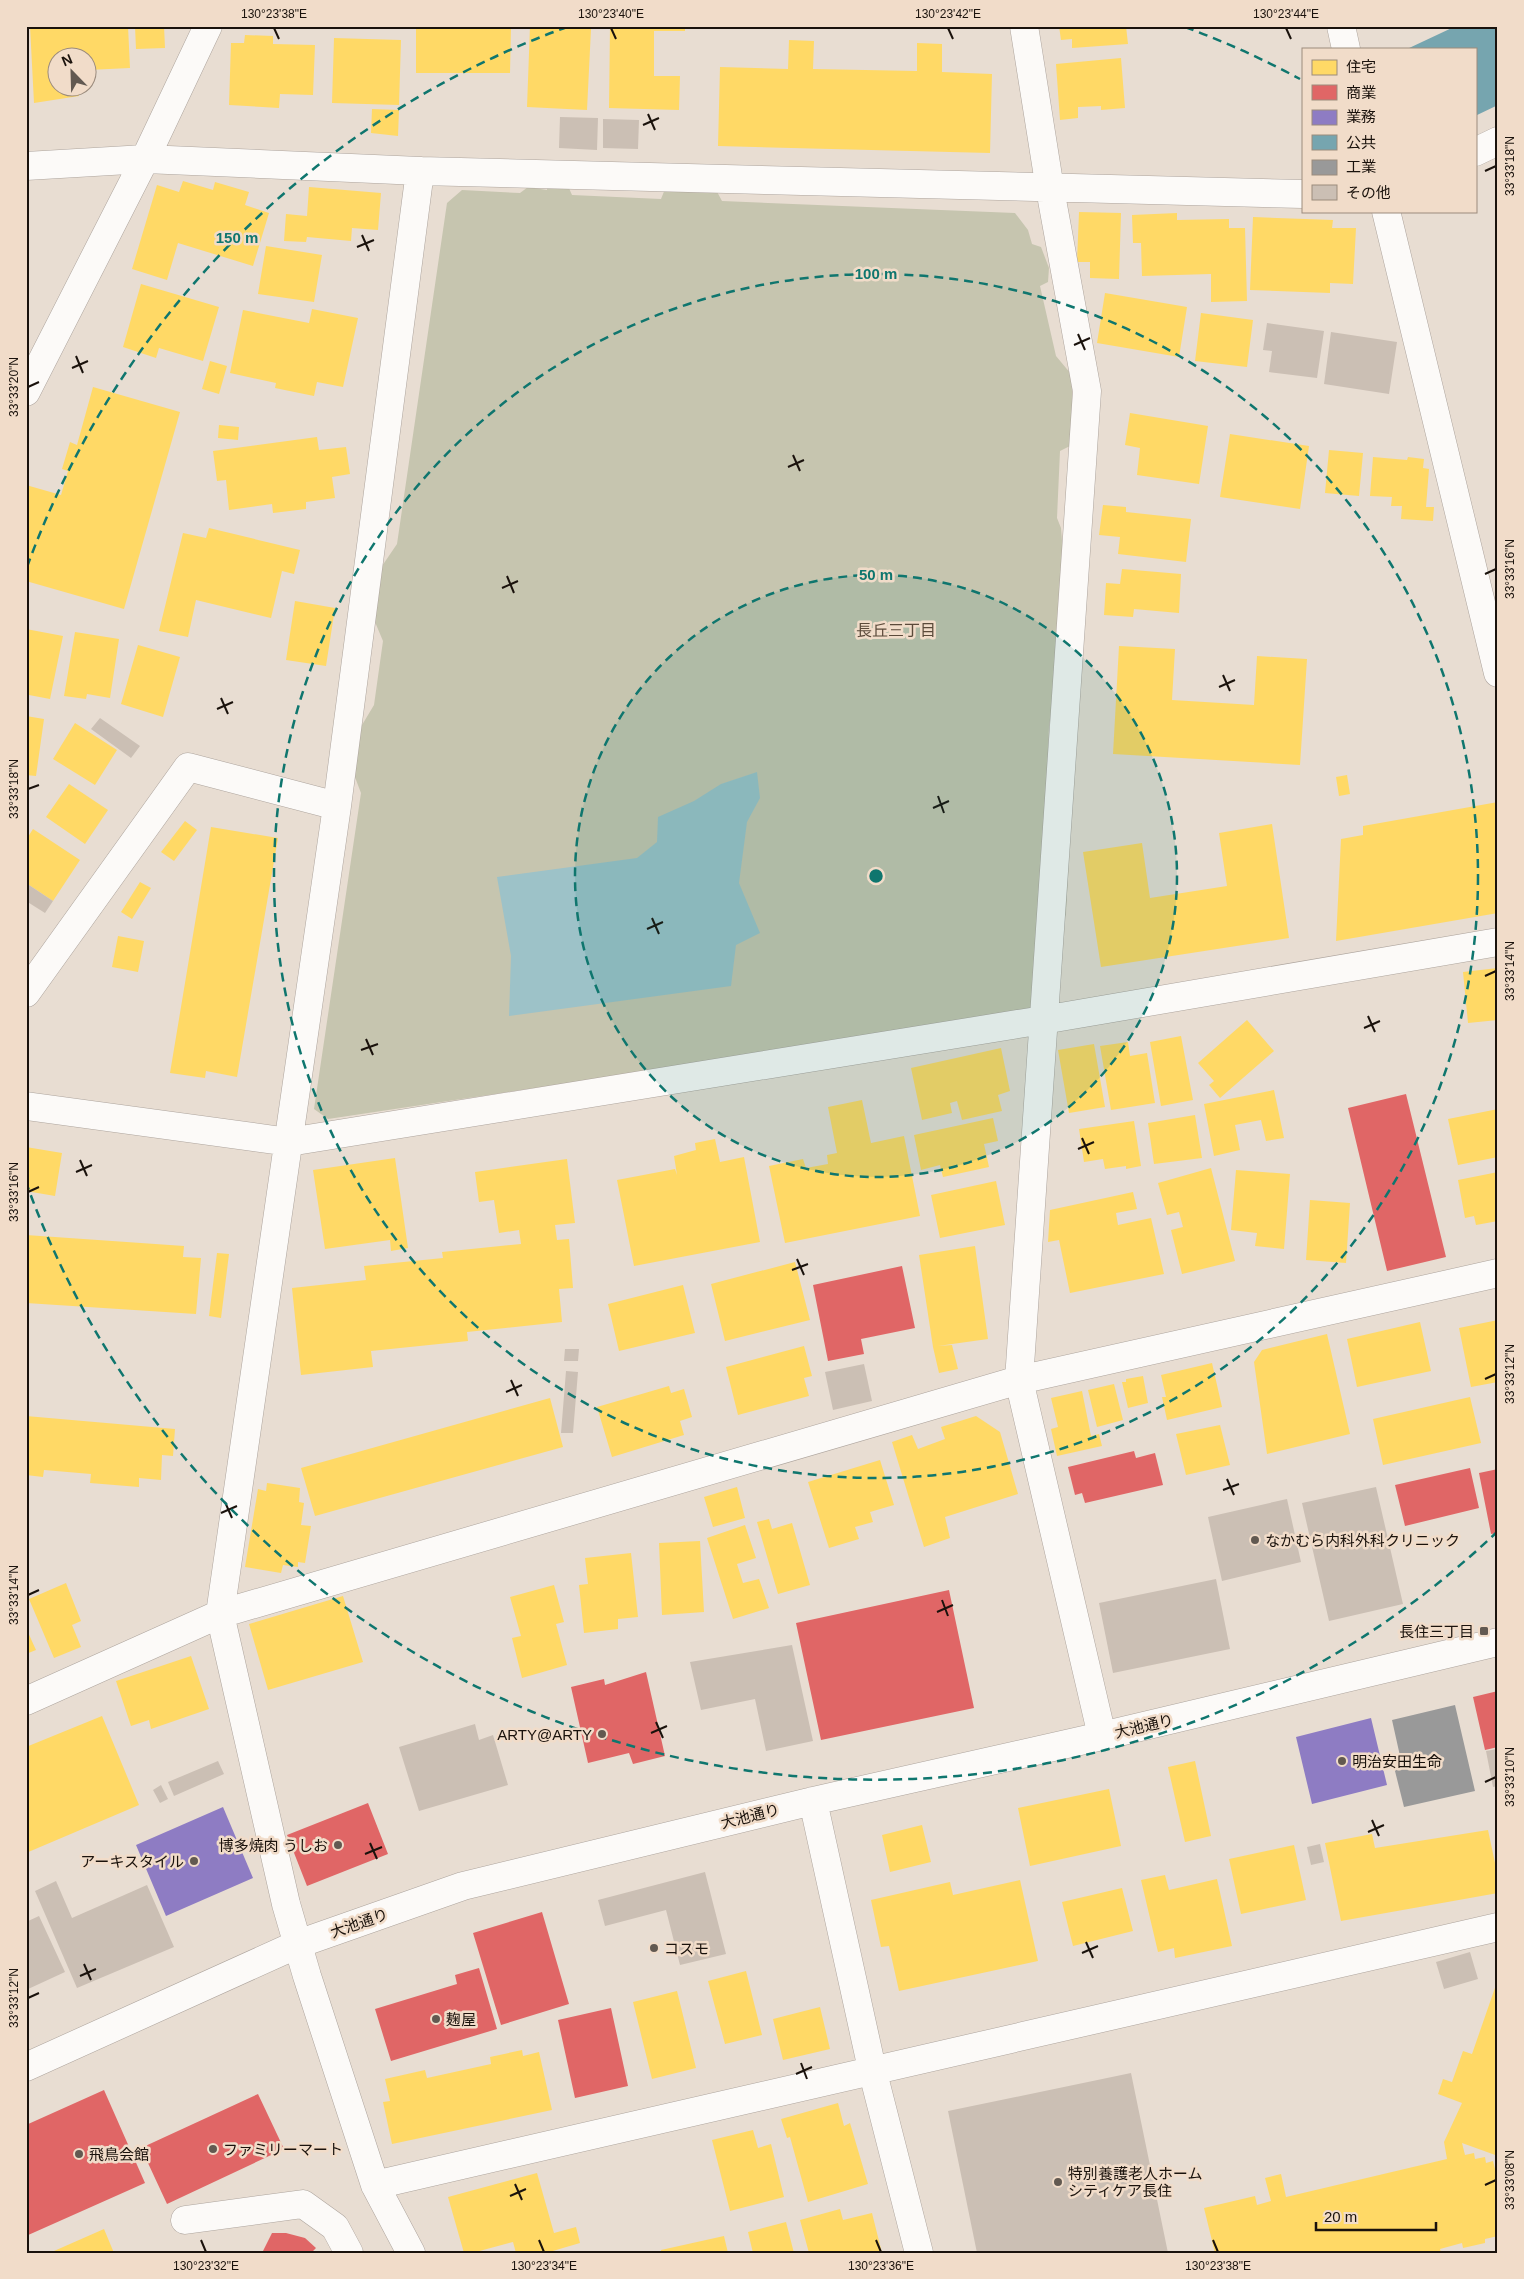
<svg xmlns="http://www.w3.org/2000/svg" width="1524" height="2279" font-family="Helvetica,'Noto Sans JP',sans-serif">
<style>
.green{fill:#c6c5af}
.water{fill:#9dc2c8}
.homes{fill:#ffd966}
.shops{fill:#e06666}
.offices{fill:#8e7cc3}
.public{fill:#76a5af}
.industry{fill:#999}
.building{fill:#cbbfb4}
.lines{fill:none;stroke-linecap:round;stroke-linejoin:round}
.minor-casing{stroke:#ada49d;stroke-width:29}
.minor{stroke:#fcfaf8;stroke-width:28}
.ticks{fill:none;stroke:#1a120c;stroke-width:2}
.ring{fill:none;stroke:#0f766e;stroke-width:2.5;stroke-dasharray:9 6}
.poi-dot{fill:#625951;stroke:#f1dcc9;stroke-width:2}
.labels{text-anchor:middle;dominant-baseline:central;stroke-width:5;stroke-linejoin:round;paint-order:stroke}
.poi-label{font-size:15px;fill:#1a120c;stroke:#f1dcc9;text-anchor:start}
.street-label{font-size:15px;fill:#1a120c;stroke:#f1dcc9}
.neighbourhood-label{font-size:16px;fill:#5b4a3a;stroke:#f1dcc9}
.centre{fill:#0f766e;stroke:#f1dcc9;stroke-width:2.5}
.ring-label{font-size:15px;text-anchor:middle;font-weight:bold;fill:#0f766e;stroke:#f1dcc9;stroke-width:5;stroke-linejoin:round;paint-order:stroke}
.neatline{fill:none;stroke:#1a120c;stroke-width:2}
.ticks-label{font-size:12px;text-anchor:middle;fill:#1a120c}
</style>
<rect width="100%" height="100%" fill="#e8ddd2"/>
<path class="green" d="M547,185L568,186L572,195L661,199L665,189L715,188L722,201L1015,213L1028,230L1032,244L1041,247L1049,268L1048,282L1040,286L1056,356L1071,374L1074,423L1070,446L1060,451L1057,518L1061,528L1063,553L1055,692L1049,726L1047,787L1069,856L1066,914L1033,1011L995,1019L328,1119L314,1109L361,793L353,772L359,730L374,705L383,641L375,622L380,569L397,544L447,203L462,190L520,193L528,187L547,190Z"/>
<path class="water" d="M757,772L760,798L747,822L739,883L760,933L736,945L731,986L509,1016L511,956L497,877L637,858L657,842L658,817L694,801L721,784Z"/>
<path class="homes" d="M30,26H128L130,68L88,70V58H58V88H78L79,96L34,103Z
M135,26H164L165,48L136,49Z
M416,26H511L510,73H416Z
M530,26H577V29H591L587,110L527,107Z
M610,26H685V31H654V76H680L679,110L609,108Z
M1059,26H1126L1128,44L1072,48V39L1061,40Z
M245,35L273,36V44L315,45L313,95L280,94L279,108L229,105L231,43H244Z
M334,38L401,40L399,105L332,103Z
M789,40L814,41L813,69L917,71V43L942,44V72L992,74L990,153L718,146L720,67L788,69Z
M1121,58L1125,108L1101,110V106L1078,107V118L1060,120L1056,64Z
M372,109L399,110L398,136L371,133Z
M183,181L213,190L215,182L249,192L245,205L269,213L253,266L178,243L167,280L132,269L157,185L179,192Z
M309,187L381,193L378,230L352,228L351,241L307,237L306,242L284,241L286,214L307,216Z
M1079,212L1121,213L1119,279L1090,278V262H1077Z
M1177,213V220L1229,219V228H1245L1247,301L1211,302V274L1142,276L1141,243H1133L1132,215Z
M1253,217L1333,220L1332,228H1356L1353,284L1330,283V293L1250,290Z
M266,246L322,255L314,302L258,294Z
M141,284L219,307L203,361L159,348L156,358L123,347Z
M1105,293L1187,307L1179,357L1097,343Z
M312,309L358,318L343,387L317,382L314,396L275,388L276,383L230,373L243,310L309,323Z
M1201,313L1253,320L1247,367L1195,361Z
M210,361L227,366L219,394L202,389Z
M93,387L180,412L124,609L26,581V485L61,495L68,471L62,469L70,442L77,445Z
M1130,413L1208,426L1199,484L1137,475L1140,448L1125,445Z
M219,425L239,427L238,440L218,438Z
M1230,434L1309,446L1300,509L1220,497Z
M317,437L319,450L346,447L350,474L332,477L335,498L306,502V509L273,513L272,504L229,510L226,480L217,481L213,451Z
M1329,450L1363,453L1359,496L1325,493Z
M1373,457L1407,460L1408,457L1424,459L1423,468L1429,469L1426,507H1434L1433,521L1401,519L1402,506H1391L1392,497L1370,496Z
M1103,505L1126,507V512L1191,519L1186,562L1118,554L1120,537L1099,535Z
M209,528L300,550L294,574L282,571L271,618L196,600L188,637L159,631L183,533L206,538Z
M1122,569L1181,574L1179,613L1134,609L1133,617L1104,615L1106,583L1120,584Z
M295,601L335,608L326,666L286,660Z
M26,629L63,636L50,699L29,695L27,704Z
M75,632L119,639L110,698L87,694L86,699L64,696Z
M138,645L180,657L163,717L121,704Z
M1119,646L1175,649L1172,700L1254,705L1257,656L1307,659L1300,765L1113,754Z
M26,716L44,719L36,776L26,775Z
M75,723L117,750L95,785L53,759Z
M1347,775L1350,794L1339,796L1336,777Z
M69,784L108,810L85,844L46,817Z
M1498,802V913L1336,941L1341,839L1363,835V826Z
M185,821L197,830L174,861L161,852Z
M1272,824L1289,938L1101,967L1083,852L1142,843L1150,898L1227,886L1219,833Z
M211,827L278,838L237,1077L206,1071L205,1078L170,1073Z
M33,829L80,860L53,901L26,883V840Z
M140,882L151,888L132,919L121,912Z
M118,936L144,941L138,972L112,967Z
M1498,968V1020L1468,1023L1463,972Z
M1247,1020L1274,1051L1220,1098L1209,1085L1214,1081L1198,1063Z
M1181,1036L1193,1100L1161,1106L1150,1042Z
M1128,1042L1130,1056L1147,1053L1155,1103L1111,1110L1100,1046Z
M1094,1044L1105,1107L1069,1113L1058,1050Z
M1001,1048L1010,1091L998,1095L1002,1111L962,1120L957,1101L950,1103L952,1113L922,1120L911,1068Z
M1274,1090L1284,1138L1266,1141L1261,1120L1235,1125L1240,1150L1214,1156L1204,1104Z
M862,1100L871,1143L904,1136L920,1216L785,1243L769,1166L803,1159L806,1168L828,1164L827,1155L837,1153L828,1107Z
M1498,1109V1157L1458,1165L1448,1119Z
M1195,1115L1202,1158L1154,1164L1148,1123Z
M993,1118L998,1141L984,1144L989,1167L943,1177L940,1165L921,1170L914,1135Z
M1134,1121L1141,1166L1126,1169V1166L1105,1169L1103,1159L1084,1162L1079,1129Z
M715,1139L720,1162L744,1157L760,1242L634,1266L617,1180L675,1169L677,1175L674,1156L696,1150L695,1143Z
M26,1147L62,1153L55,1196L26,1191Z
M395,1158L408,1248L391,1251L390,1240L325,1249L313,1170Z
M567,1159L575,1223L555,1225L557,1240L569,1239L573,1288L559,1289L562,1322L467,1332L468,1341L371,1351L373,1367L301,1375L292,1288L366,1280L364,1266L443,1258L442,1252L521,1244L519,1230L499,1233L494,1200L479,1202L475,1172Z
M1211,1168L1235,1261L1182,1274L1171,1230L1183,1227L1179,1212L1167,1215L1158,1183Z
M1236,1170L1290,1174L1284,1249L1255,1246L1257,1233L1231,1230Z
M1498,1172V1221L1476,1225L1474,1216L1465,1218L1458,1180Z
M996,1181L1005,1225L940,1238L931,1195Z
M1133,1192L1137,1209L1116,1213L1118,1225L1151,1218L1164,1274L1070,1293L1059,1240L1048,1242L1050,1210Z
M1310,1200L1350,1203L1346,1263L1306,1260Z
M26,1235L184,1246L183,1257L201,1258L196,1314L26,1303Z
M975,1246L988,1339L938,1346L952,1345L958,1369L939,1373L933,1347L919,1255Z
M217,1253L229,1254L221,1318L209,1316Z
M795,1262L810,1320L725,1341L711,1284Z
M683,1285L695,1333L619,1351L608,1304Z
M1498,1320V1382L1471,1387L1459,1328Z
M1420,1322L1431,1371L1357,1387L1347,1339Z
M1327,1334L1350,1434L1267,1454L1254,1362L1262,1350Z
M804,1346L812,1376L804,1378L809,1396L738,1415L726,1367Z
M1212,1363L1222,1407L1167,1420L1162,1397H1166L1161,1375Z
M1143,1376L1148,1403L1128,1408L1122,1382H1126V1379Z
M1114,1384L1123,1420L1097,1427L1088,1390Z
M669,1386L671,1393L684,1389L692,1417L680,1421L684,1435L612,1457L597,1407Z
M1082,1391L1091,1436L1099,1434L1102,1446L1057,1456L1051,1429L1058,1427L1051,1398Z
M1470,1397L1481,1443L1383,1465L1373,1419Z
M550,1398L563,1447L315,1516L301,1468Z
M26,1416L175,1429L173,1456L162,1455L161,1480L139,1478V1487L90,1483L91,1474L44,1470L43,1477L26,1475Z
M976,1416L1000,1432L1018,1494L945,1517L950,1538L924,1547L892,1442L912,1435L918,1449L945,1439L941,1427Z
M1220,1425L1230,1465L1186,1475L1176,1434Z
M880,1460L894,1505L870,1512L873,1522L855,1527L859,1539L829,1548L808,1482Z
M267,1483L300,1488L299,1502L304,1503L301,1525L311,1526L305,1563L298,1562V1567L283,1565L281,1573L245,1567L258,1489L266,1491Z
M737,1487L745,1518L713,1527L704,1497Z
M769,1519L772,1529L792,1523L810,1585L778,1594L757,1522Z
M745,1525L756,1558L737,1564L743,1583L759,1579L769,1608L733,1619L707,1538Z
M700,1541L704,1612L662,1615L659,1543Z
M631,1553L638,1617L618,1619V1629L584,1633L579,1585L588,1584L585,1558Z
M66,1583L81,1621L72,1625L81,1647L54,1658L29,1599Z
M554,1585L564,1622L556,1624L567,1665L522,1678L512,1638L521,1636L510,1597Z
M343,1596L363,1662L268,1690L249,1624Z
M26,1628L36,1650L26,1654Z
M191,1656L209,1709L151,1729L149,1720L131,1726L116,1681Z
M102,1716L139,1805L26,1853V1747Z
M1195,1761L1211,1836L1185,1842L1168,1767Z
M1109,1789L1121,1846L1030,1866L1018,1808Z
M922,1825L931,1862L890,1872L882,1835Z
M1488,1830L1498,1877V1893L1341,1921L1325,1843L1372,1834L1375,1848Z
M1294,1845L1306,1900L1241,1914L1229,1859Z
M1165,1875L1169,1890L1217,1879L1232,1946L1175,1958L1174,1948L1158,1952L1141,1880Z
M1020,1880L1038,1961L899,1991L889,1946L881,1947L871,1900L950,1882L953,1895Z
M1122,1888L1133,1931L1073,1946L1062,1902Z
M746,1971L762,2035L725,2044L708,1981Z
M1497,1982L1498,2156L1462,2143L1465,2155L1474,2153L1475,2159L1485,2157L1486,2163L1493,2161L1498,2181V2236L1485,2239V2243L1463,2248L1462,2243L1440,2249L1441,2253H1215L1204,2208L1255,2196L1257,2205L1271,2201L1265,2178L1281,2174L1286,2197L1447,2159L1444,2142L1462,2103L1438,2094L1443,2079L1452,2082L1463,2051L1472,2054Z
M677,1991L696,2068L652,2079L633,2002Z
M820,2007L830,2049L783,2060L773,2019Z
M522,2050L523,2056L539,2052L552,2110L392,2144L383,2102L390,2101L385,2079L425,2070L427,2078L491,2064L490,2057Z
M838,2103L844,2126L850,2123L868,2184L808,2202L790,2137L787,2138L781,2119Z
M753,2130L758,2148L771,2144L784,2197L730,2211L712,2140Z
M537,2173L554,2233L576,2227L580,2243L546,2253H516L513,2242L472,2253H464L448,2197Z
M840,2209L843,2220L872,2213L882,2253H809L800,2220Z
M786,2222L794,2253H753L748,2232Z
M104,2229L114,2253H55L54,2251Z
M724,2236L728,2253H661V2250Z"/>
<path class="shops" d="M1406,1094L1446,1257L1387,1271L1348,1108Z
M902,1266L915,1328L861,1339L864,1354L828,1361L813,1285Z
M1134,1451L1136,1458L1155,1453L1163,1485L1085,1503L1082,1493L1075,1495L1068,1467Z
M1470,1468L1479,1508L1405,1526L1395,1485Z
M1498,1469V1533L1491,1534L1479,1473Z
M949,1590L974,1708L821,1740L796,1623Z
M646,1672L665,1756L633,1764L629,1753L588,1763L571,1687L604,1679L605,1685Z
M1498,1691V1747L1485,1750L1473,1697Z
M368,1803L388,1854L307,1886L287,1835Z
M542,1912L569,2004L501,2025L473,1933Z
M479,1968L497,2029L391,2061L375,2009L457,1984L455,1975Z
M611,2008L628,2086L575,2098L558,2020Z
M104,2090L145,2183L26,2236V2125Z
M258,2094L284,2149L167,2204L141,2148Z
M272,2233H286L305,2238L316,2248L311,2253H262Z"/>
<path class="offices" d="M1371,1718L1387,1785L1312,1804L1296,1737Z
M223,1807L253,1878L166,1916L136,1845Z"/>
<path class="public" d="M1456,26H1498V105L1475,116V49H1407Z"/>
<path class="industry" d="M1455,1705L1475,1791L1404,1807L1394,1767L1402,1765L1392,1720Z"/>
<path class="building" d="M560,117L598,118L597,150L559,148Z
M603,119L639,120L638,149L603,148Z
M1267,323L1324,331L1317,378L1269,372L1272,351L1263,350Z
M1331,332L1397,342L1389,394L1324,384Z
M100,718L140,746L131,758L91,729Z
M26,883L53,901L45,913L26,901Z
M565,1349H579L578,1361H564Z
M864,1364L872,1401L833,1410L825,1372Z
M566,1371L578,1372L573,1433H561Z
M1376,1487L1403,1604L1329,1621L1302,1503Z
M1287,1499L1301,1562L1222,1581L1208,1517Z
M1216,1579L1230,1649L1113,1673L1099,1603Z
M792,1645L813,1741L766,1751L755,1699L701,1710L690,1662Z
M475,1724L479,1740L493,1735L508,1785L419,1811L399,1747Z
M1497,1749L1498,1786L1493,1787L1486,1751Z
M218,1761L224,1774L174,1796L168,1782Z
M161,1785L168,1799L160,1803L153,1790Z
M1320,1844L1324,1862L1311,1865L1307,1847Z
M705,1872L726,1954L680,1965L666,1910L605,1926L598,1900Z
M56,1881L72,1918L147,1885L174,1947L77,1988L35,1891Z
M39,1916L65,1972L26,1990V1922Z
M1470,1952L1478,1979L1444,1989L1436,1962Z
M1131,2073L1168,2253H977L948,2111Z"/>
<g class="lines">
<defs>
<path id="minor" d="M1024,26L1050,189L1087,391L1019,1380L1102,1736
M1341,26L1346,49
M1475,152L1498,141
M26,166L145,159L420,171L1303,194
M1386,211L1498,673
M26,392L145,159L208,26
M26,993L188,767L337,806
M26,1106L289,1142L1043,1020L1498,942
M26,1701L220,1614L1019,1380L1498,1273
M813,1801L872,2069L919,2253
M26,2067L298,1944L463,1886L813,1801L1102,1736L1498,1642
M375,2185L1498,1927
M185,2220L303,2204L335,2227L349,2253
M411,2253L375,2185L307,1976L286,1904L220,1614L337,806L420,171"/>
</defs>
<use href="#minor" class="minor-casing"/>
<use href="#minor" class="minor"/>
</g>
<path class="ticks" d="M274,28L279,39M611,28L616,39M948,28L953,39M1286,28L1291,39M648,114L655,130M643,125L659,118M1485,171L1496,166M362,235L369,251M357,247L374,240M1078,334L1085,350M1074,345L1090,338M76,356L83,373M72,368L88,361M28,387L39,382M793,455L800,471M788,467L804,460M1485,574L1496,569M507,576L514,593M502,588L518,581M1223,675L1230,691M1219,687L1235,680M221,698L228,714M217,709L233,702M28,789L39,785M938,796L944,813M933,808L949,801M652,918L659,934M647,929L663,922M1485,976L1496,971M1368,1016L1375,1032M1364,1028L1380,1021M366,1039L373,1055M361,1050L378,1044M1082,1138L1089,1154M1078,1149L1094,1142M80,1160L87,1176M76,1172L92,1165M28,1192L39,1187M797,1259L804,1275M792,1270L808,1264M1485,1379L1496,1374M511,1380L518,1396M506,1392L522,1385M1227,1479L1234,1495M1223,1490L1239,1484M225,1502L232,1518M221,1513L237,1506M28,1595L39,1590M942,1600L948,1616M937,1612L953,1605M656,1722L663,1738M651,1733L667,1726M1485,1782L1496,1777M1372,1820L1379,1836M1368,1832L1384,1825M370,1843L377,1859M365,1854L382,1847M1086,1942L1093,1958M1082,1953L1098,1946M84,1964L91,1980M80,1976L96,1969M28,1998L39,1993M801,2063L807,2079M796,2074L812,2067M515,2184L522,2200M1485,2185L1496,2180M510,2196L526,2189M201,2240L206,2252M539,2240L544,2252M876,2240L881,2252M1213,2240L1218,2252"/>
<circle cx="876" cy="876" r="301" fill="#0f766e" fill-opacity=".12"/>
<g class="ring">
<circle cx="876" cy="876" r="301"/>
<circle cx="876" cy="876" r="602"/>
<path d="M1498 1531A903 903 0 0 1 27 1185M27 567A903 903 0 0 1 567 27M1185 27A903 903 0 0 1 1300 79"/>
</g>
<g class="poi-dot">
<circle cx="1255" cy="1540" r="5"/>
<rect x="1479" y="1626" width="10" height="10" rx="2.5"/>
<circle cx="602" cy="1734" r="5"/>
<circle cx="1342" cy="1761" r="5"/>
<circle cx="338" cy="1845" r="5"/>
<circle cx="194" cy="1861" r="5"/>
<circle cx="654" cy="1948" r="5"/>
<circle cx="436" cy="2019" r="5"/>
<circle cx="213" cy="2149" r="5"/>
<circle cx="79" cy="2154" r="5"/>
<circle cx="1058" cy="2182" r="5"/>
</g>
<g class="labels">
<g class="poi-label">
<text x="1265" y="1540">なかむら内科外科クリニック</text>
<text x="1474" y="1631" text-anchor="end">長住三丁目</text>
<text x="592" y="1734" text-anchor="end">ARTY@ARTY</text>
<text x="1352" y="1761">明治安田生命</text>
<text x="328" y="1845" text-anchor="end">博多焼肉 うしお</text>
<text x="184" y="1861" text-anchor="end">アーキスタイル</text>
<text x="664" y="1948">コスモ</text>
<text x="446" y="2019">麹屋</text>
<text x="223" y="2149">ファミリーマート</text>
<text x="89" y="2154">飛鳥会館</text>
<text x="1068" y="2173">特別養護老人ホーム<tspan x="1068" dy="17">シティケア長住</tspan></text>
</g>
<g class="street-label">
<text transform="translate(1144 1726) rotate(-13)">大池通り</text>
<text transform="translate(750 1816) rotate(-14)">大池通り</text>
<text transform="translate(359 1923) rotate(-19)">大池通り</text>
</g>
<g class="neighbourhood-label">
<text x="896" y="630">長丘三丁目</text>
</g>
</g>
<circle cx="876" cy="876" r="8" class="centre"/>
<g class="ring-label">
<text x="237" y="243">150 m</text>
<text x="876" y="279">100 m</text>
<text x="876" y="580">50 m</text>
</g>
<rect width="1524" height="2279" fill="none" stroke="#f1dcc9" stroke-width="55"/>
<rect x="1302" y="48" width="175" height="165" fill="#f1dcc9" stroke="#9b8b7d"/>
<rect x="1312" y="60" width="25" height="15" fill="#ffd966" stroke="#9b8b7d"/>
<text x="1346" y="72" font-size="15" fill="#1a120c">住宅</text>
<rect x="1312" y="85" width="25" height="15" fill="#e06666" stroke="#9b8b7d"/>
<text x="1346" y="98" font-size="15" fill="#1a120c">商業</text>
<rect x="1312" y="110" width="25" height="15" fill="#8e7cc3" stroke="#9b8b7d"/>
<text x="1346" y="122" font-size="15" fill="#1a120c">業務</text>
<rect x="1312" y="135" width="25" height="15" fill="#76a5af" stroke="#9b8b7d"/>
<text x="1346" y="148" font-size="15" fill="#1a120c">公共</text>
<rect x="1312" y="160" width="25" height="15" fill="#999999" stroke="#9b8b7d"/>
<text x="1346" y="172" font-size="15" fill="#1a120c">工業</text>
<rect x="1312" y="185" width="25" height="15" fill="#cbbfb4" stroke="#9b8b7d"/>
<text x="1346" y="198" font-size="15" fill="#1a120c">その他</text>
<g transform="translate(72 72) rotate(337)"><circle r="24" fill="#f1dcc9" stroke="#9b8b7d"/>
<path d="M0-4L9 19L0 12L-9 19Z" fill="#625951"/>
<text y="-8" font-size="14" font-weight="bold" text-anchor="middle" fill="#1a120c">N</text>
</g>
<path d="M1316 2222v8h120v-8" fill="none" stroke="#1a120c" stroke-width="2.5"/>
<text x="1324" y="2222" font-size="15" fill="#1a120c" stroke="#f1dcc9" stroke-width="4" paint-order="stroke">20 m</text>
<rect x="28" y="28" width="1468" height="2224" class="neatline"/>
<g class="ticks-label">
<text x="274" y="18">130°23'38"E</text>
<text x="611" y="18">130°23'40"E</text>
<text x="948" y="18">130°23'42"E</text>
<text x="1286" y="18">130°23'44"E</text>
<text transform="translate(1510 166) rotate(-90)" y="4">33°33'18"N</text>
<text transform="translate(14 387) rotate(-90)" y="4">33°33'20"N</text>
<text transform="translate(1510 569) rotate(-90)" y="4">33°33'16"N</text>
<text transform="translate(14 789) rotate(-90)" y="4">33°33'18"N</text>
<text transform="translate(1510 971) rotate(-90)" y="4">33°33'14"N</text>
<text transform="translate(14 1192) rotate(-90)" y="4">33°33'16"N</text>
<text transform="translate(1510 1374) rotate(-90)" y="4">33°33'12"N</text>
<text transform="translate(14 1595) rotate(-90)" y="4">33°33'14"N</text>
<text transform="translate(1510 1777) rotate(-90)" y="4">33°33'10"N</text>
<text transform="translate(14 1998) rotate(-90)" y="4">33°33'12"N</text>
<text transform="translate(1510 2180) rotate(-90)" y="4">33°33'08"N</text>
<text x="206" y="2270">130°23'32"E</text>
<text x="544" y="2270">130°23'34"E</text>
<text x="881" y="2270">130°23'36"E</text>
<text x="1218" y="2270">130°23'38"E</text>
</g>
</svg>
